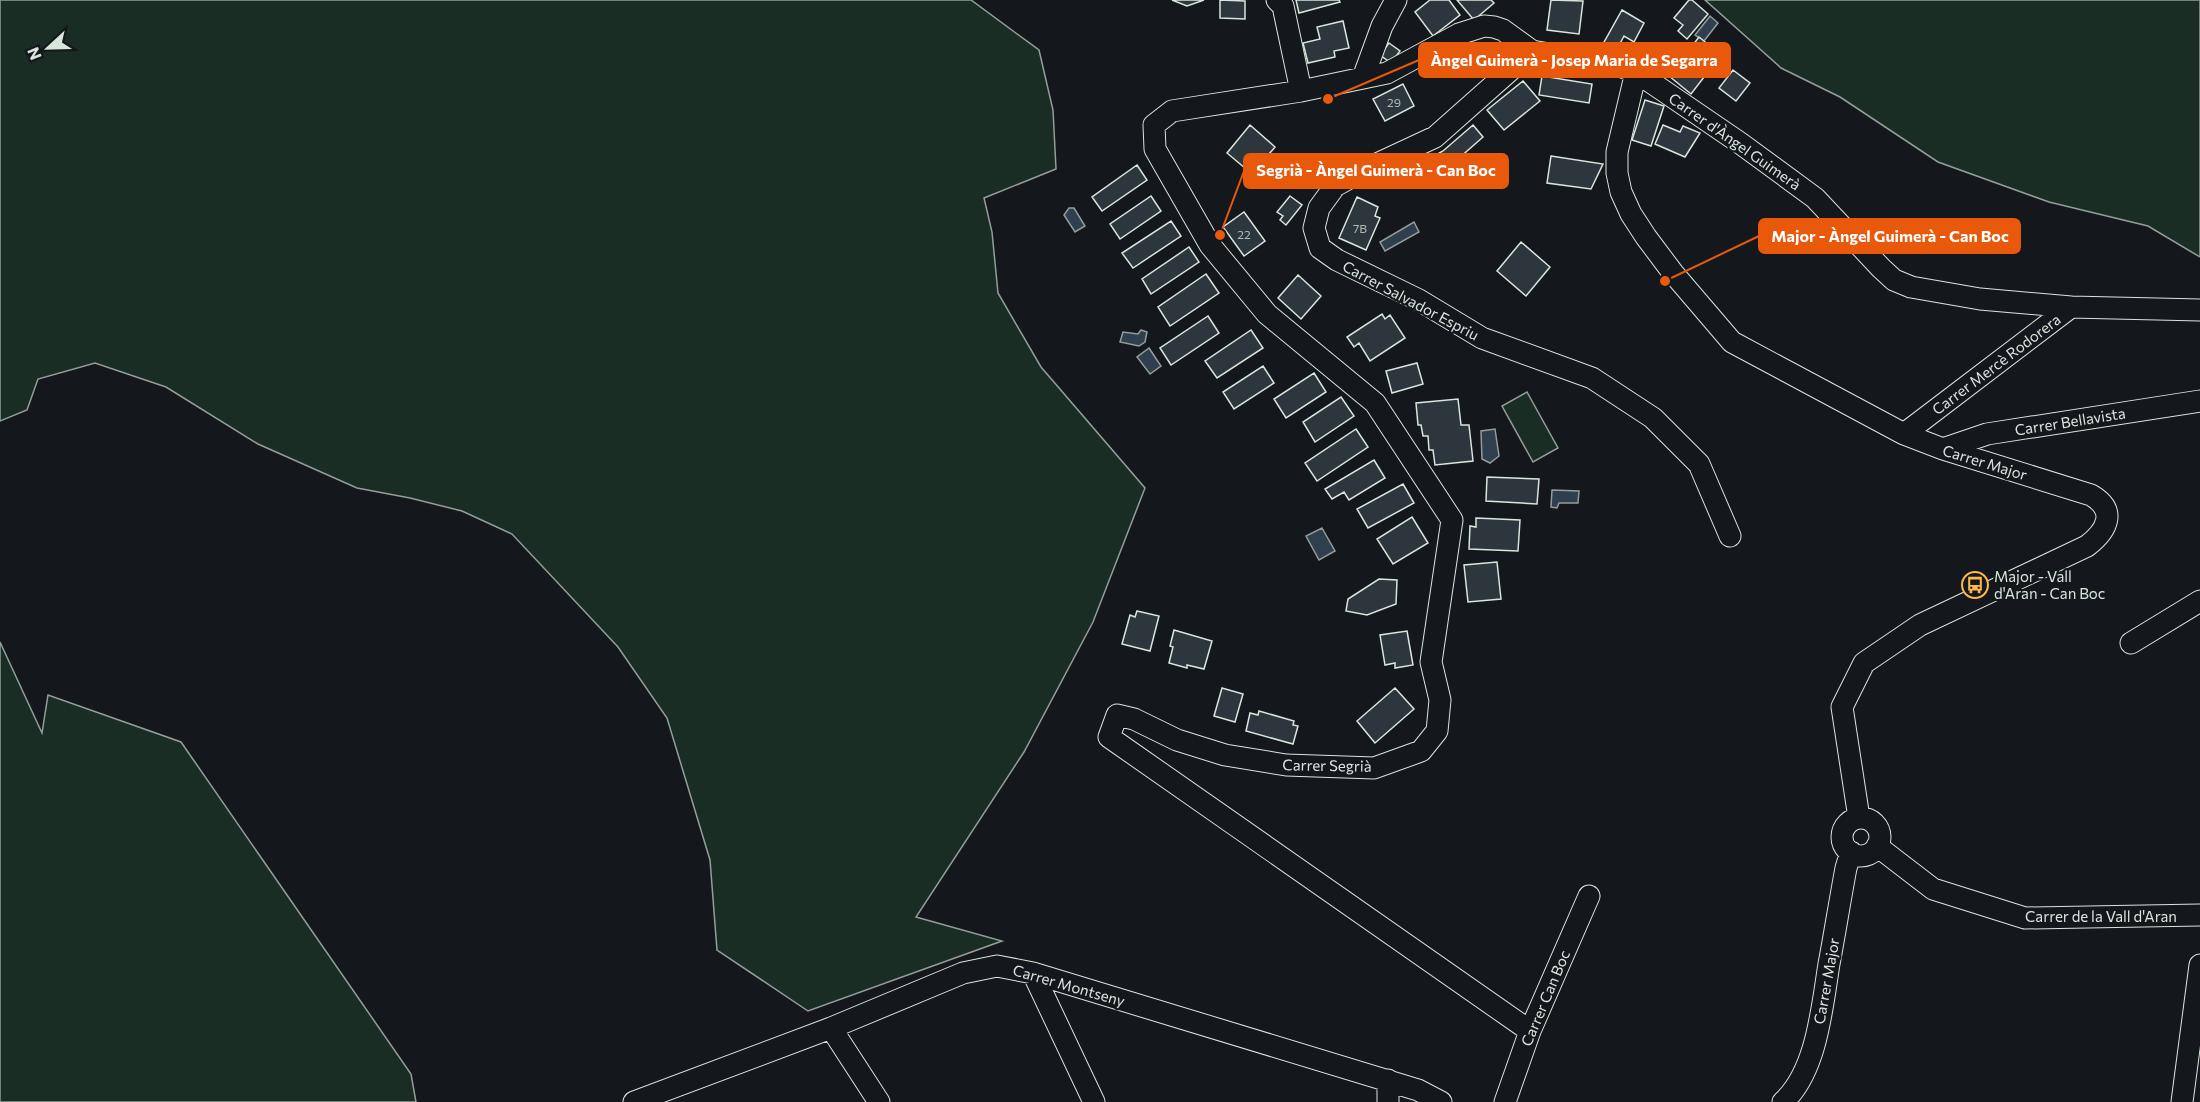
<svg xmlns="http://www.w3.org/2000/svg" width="2200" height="1102" font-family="Commissioner,sans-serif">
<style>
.green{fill:#1a2d24;stroke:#939e99;stroke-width:1.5}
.water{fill:#2f3f4d;stroke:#939e99;stroke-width:1.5}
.building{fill:#2c363c;stroke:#d8e6dc;stroke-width:1.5}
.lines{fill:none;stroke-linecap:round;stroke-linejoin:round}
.minor-casing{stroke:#d8e6dc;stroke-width:23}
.minor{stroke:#14181c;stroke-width:21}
.labels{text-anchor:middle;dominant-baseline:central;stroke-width:4.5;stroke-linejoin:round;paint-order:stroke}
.number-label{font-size:12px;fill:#adbab4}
.street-label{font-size:15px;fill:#d8e6dc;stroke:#14181c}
.poi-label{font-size:15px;fill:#d8e6dc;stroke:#14181c;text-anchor:start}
.leader{fill:none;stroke:#e8590c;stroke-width:2}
.callout-dot{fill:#e8590c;stroke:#14181c;stroke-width:2}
.callout{fill:#e8590c;stroke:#e8590c;stroke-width:2}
.callout-label{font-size:16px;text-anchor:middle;font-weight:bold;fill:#fff}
</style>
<rect width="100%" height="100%" fill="#14181c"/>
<path class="green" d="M0,0H971L1039,50L1053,110L1056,169L984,198L992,232L998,293L1041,367L1145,488L1093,622L1024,752L916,917L1002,941L808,1011L717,950L710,860L667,718L618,647L512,534L462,511L410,498L357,488L258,444L166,387L95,363L38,379L27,410L0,421Z
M1705,0H2200V257L2148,226L2049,202L1938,162L1840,97L1781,68Z
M1527,392L1558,448L1533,462L1502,406Z
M0,642L42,733L48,695L181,742L411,1074L416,1102H0Z"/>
<path class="water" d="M1710,16L1718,23L1704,41L1695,35Z
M1069,208H1074L1085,226L1075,232L1064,215Z
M1414,222L1419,232L1385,251L1380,242Z
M1141,330L1147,332L1145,342L1139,346L1120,342L1123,332L1138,334Z
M1149,348L1161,366L1150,374L1137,357Z
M1495,429L1499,456L1490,463L1482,459L1481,431Z
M1552,490L1579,491L1578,503H1559L1557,508L1551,507Z
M1322,528L1335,551L1319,560L1306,536Z"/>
<path class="building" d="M1172,0H1204L1187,6Z
M1220,0L1245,1V19L1220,18Z
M1296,0H1339L1340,2L1299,13Z
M1430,0H1449L1460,15L1433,36L1415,12Z
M1457,0H1491L1494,3L1474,20Z
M1551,0L1583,1L1579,34L1547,30Z
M1689,0H1692L1708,14L1687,39L1678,31L1683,25L1674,18Z
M1622,10L1644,23L1634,42L1624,36L1616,51L1603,44Z
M1343,21L1349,48L1334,51L1335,57L1308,63L1303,43L1320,39L1317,27Z
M1699,37L1721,55L1691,94L1669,76Z
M1389,43L1400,51L1391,63L1380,55Z
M1733,70L1750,83L1736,101L1719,88Z
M1542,76L1592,84L1589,103L1539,95Z
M1523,81L1540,101L1504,130L1487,110Z
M1403,84L1414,106L1385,121L1373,99Z
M1645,100L1664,106L1651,146L1632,140Z
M1250,125L1275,147L1252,174L1227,153Z
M1473,125L1483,137L1442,173L1425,161L1443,151Z
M1663,125L1680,132L1683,126L1700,133L1685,157L1655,144Z
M1551,156L1603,164L1591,189L1547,183Z
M1137,165L1147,180L1102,211L1092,197Z
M1151,196L1161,211L1120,239L1110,224Z
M1290,196L1302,205L1286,225L1280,220L1283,216L1277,212Z
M1357,197L1378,207L1375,216L1380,218L1366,250L1339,238Z
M1244,212L1265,241L1244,256L1223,227Z
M1171,221L1181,236L1133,268L1122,253Z
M1521,242L1550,267L1526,296L1497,271Z
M1189,247L1199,262L1151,294L1142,279Z
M1206,274L1219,293L1170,326L1158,307Z
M1298,275L1321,296L1301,319L1278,298Z
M1382,314L1385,319L1390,315L1405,338L1370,361L1359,343L1354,347L1347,337Z
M1208,316L1219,333L1171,365L1160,348Z
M1251,330L1263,348L1217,378L1205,361Z
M1417,363L1423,384L1392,393L1386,371Z
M1263,366L1274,383L1234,409L1223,392Z
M1314,373L1326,392L1286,418L1274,399Z
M1341,397L1354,416L1315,442L1303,422Z
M1458,399L1461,425H1469L1473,461L1435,465L1433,450H1429L1428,436H1423L1421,425H1418L1416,403Z
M1356,429L1368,447L1317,481L1305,463Z
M1374,460L1385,478L1349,500L1344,492L1332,499L1325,489Z
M1487,477L1539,479L1537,504L1486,501Z
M1403,484L1414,503L1368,528L1357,509Z
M1412,517L1428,543L1393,564L1377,539Z
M1476,518L1520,520L1518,551L1469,549L1470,526L1476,527Z
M1497,562L1501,599L1468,602L1464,565Z
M1379,579L1397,580L1396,604L1367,615L1346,611L1348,599Z
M1137,611L1159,616L1150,651L1122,644L1130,615L1135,617Z
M1174,630L1212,641L1204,669L1187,665V668L1169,663L1173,647L1170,646Z
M1407,631L1413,665L1395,668V663L1385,665L1380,635Z
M1222,688L1243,694L1235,722L1214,716Z
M1395,688L1414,709L1375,743L1357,721Z
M1259,711L1294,721L1293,725L1298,726L1293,744L1246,731L1250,713L1258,715Z"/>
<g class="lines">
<defs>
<path id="minor" d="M1277,0L1283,6L1301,91
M1532,51L1435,137L1362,171L1335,186L1319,208L1314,228L1320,248L1337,260L1419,300L1482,338L1592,378L1653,418L1699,464L1730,536
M1636,72L1617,152V173L1621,192L1631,214L1646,237L1673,273L1732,342L1904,434L1943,449L2091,495C2117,510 2108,530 2087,546L1920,625L1864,663L1842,707L1859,818
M1363,78L1382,26L1396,0
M1904,434L2071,307L2200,310
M1943,449L1987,434L2200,401
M2131,643L2200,601
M1842 837a19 19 0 1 1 38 0a19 19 0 1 1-38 0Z
M1877,846L1933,889L2025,918L2200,915
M1033,973L1094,1102
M831,1028L879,1102
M1530,1031L1109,737L1117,715L1134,719L1177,740L1225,755L1286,765L1374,768L1421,751L1437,731L1440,700L1431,662L1452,520L1375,403L1267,314L1210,245L1155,149L1154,125L1172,111L1301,91L1387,73L1459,34L1484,26L1494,27L1503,30L1532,51L1622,67L1636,72L1740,143L1815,198L1881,268L1894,280L1911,287L1980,299L2071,307
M1388,1080V1102
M634,1102L831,1028L963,973L997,966L1033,973L1418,1090L1441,1102
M1505,1102L1530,1031L1589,896
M1783,1102C1817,1071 1822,1007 1829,964C1835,932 1840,900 1846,868L1851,852
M2182,1102L2200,965"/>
</defs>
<use href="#minor" class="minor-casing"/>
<use href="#minor" class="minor"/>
</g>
<defs>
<symbol id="bus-ring" viewBox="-11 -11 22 22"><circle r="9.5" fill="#14181c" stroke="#ffb74d" stroke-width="1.5"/><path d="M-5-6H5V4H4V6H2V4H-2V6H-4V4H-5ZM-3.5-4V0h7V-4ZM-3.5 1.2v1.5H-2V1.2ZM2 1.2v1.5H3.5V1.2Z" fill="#ffb74d"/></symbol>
</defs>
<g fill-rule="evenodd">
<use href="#bus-ring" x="1960" y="570" width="30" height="30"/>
</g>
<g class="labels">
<g class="number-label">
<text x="1394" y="102">29</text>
<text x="1360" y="228">7B</text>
<text x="1244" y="234">22</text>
</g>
<g class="street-label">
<text transform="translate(1735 141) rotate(35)">Carrer d'Àngel Guimerà</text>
<text transform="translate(1411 300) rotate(28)">Carrer Salvador Espriu</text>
<text transform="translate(1996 364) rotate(-37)">Carrer Mercè Rodorera</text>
<text transform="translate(2070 421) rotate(-9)">Carrer Bellavista</text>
<text transform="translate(1985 462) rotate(17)">Carrer Major</text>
<text transform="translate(1327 765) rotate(1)">Carrer Segrià</text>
<text x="2101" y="916">Carrer de la Vall d'Aran</text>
<text transform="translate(1826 981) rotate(-80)">Carrer Major</text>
<text transform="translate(1069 985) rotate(16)">Carrer Montseny</text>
<text transform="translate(1545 998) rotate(-67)">Carrer Can Boc</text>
</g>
<g class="poi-label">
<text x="1994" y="576">Major - Vall<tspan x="1994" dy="17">d'Aran - Can Boc</tspan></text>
</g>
</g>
<path class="leader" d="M1328 99L1419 60M1220 235L1244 171M1665 281L1759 236"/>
<g class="callout-dot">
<circle cx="1328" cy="99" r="6"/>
<circle cx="1220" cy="235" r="6"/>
<circle cx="1665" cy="281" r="6"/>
</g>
<g class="callout">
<rect x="1419" y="43" width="311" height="34" rx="6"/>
<rect x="1244" y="154" width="264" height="34" rx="6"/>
<rect x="1759" y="219" width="261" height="34" rx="6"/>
</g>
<g class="callout-label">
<text x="1574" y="66">Àngel Guimerà - Josep Maria de Segarra</text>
<text x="1376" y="176">Segrià - Àngel Guimerà - Can Boc</text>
<text x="1890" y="242">Major - Àngel Guimerà - Can Boc</text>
</g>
<g transform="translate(48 48) rotate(248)" stroke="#14181c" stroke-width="4.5" paint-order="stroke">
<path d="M0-4.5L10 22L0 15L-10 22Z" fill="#d8e6dc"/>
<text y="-9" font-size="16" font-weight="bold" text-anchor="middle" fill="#d8e6dc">N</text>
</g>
</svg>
